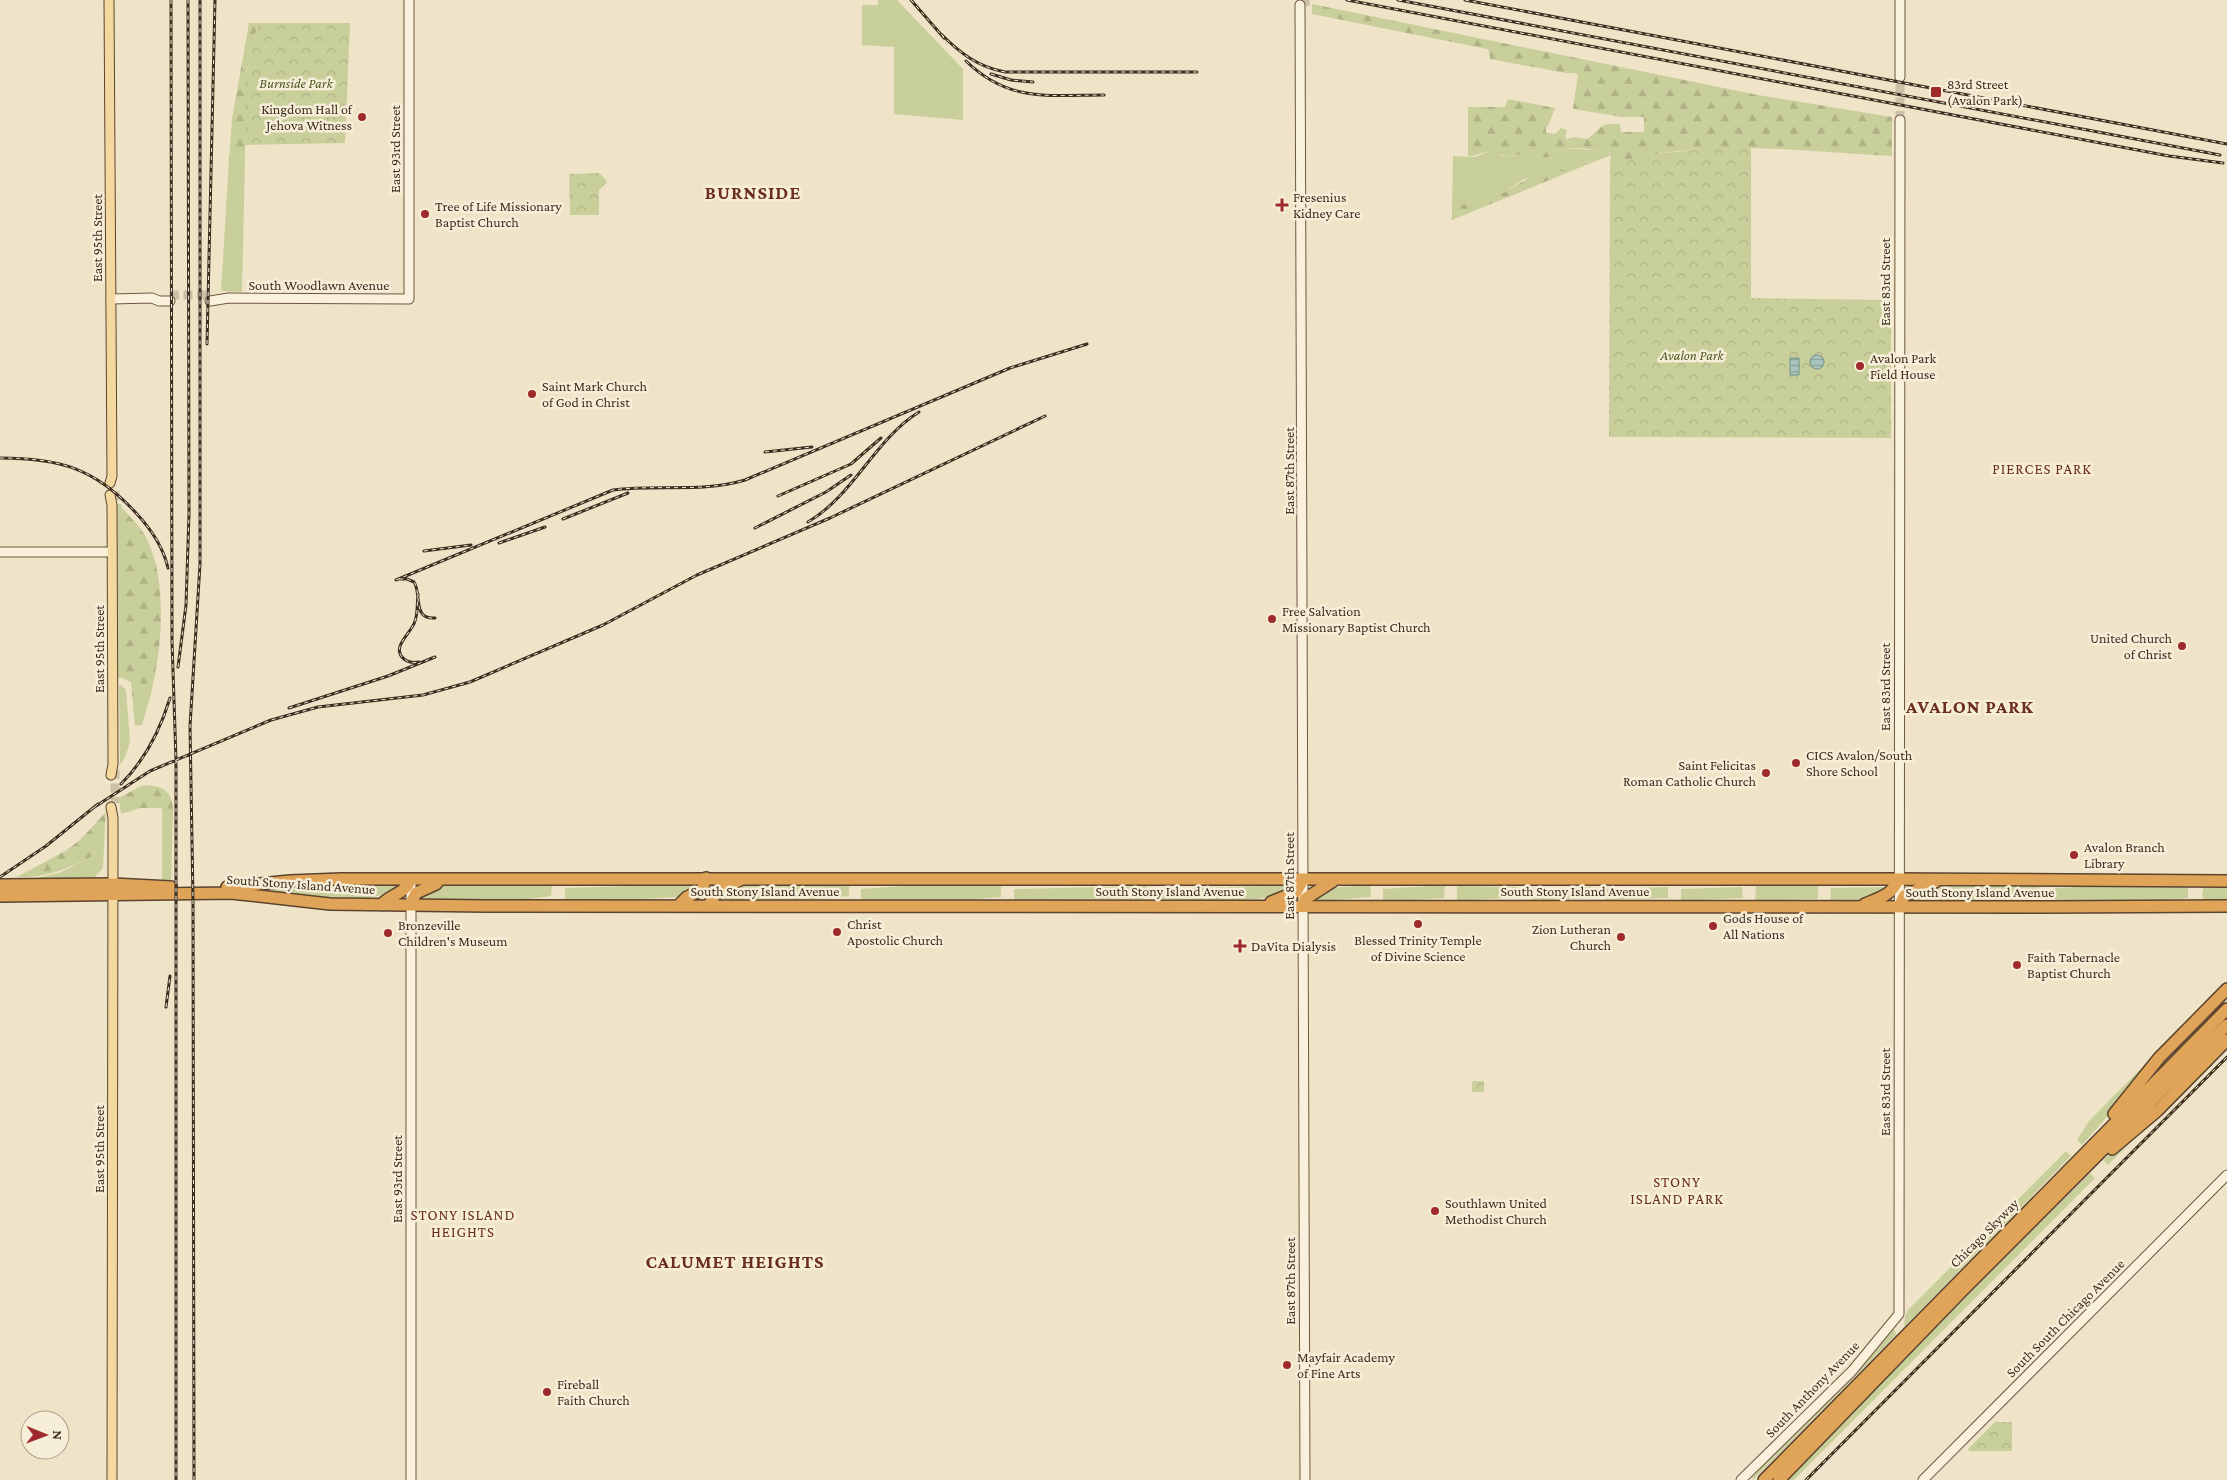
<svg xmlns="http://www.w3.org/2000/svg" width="2227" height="1480" font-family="'Crimson Pro',serif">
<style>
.grass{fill:#c9cf9b}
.forest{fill:url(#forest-firs)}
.park{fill:url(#park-crowns)}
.water{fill:url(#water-rules);stroke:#6f938a}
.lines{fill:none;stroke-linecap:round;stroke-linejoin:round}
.secondary-tunnel{stroke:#ccc0a6;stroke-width:9;stroke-dasharray:9 4.5;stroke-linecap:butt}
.primary-tunnel{stroke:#ccc0a6;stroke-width:9;stroke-dasharray:9 4.5;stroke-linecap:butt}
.secondary-casing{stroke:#6f573f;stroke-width:11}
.primary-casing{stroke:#5b4430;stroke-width:11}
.highway-casing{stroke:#5b4430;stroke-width:14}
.secondary{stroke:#faf1dc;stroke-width:9}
.primary{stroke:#f3d9a0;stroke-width:9}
.highway{stroke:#e0a458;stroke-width:11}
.rail-casing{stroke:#3d2e20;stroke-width:3}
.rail{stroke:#f7eed8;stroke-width:1;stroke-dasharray:4;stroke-linecap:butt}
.poi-dot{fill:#9e2a2b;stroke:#f7eed8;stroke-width:2}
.labels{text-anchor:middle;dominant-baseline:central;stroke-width:5;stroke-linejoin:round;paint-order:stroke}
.park-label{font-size:14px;font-style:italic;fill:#4d5a26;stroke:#f7eed8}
.poi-label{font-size:14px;fill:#3d2e20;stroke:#f7eed8;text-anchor:start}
.street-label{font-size:14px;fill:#3d2e20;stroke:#f7eed8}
.neighbourhood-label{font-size:15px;letter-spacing:1px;fill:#6b2e1e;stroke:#f7eed8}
.district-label{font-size:19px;font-weight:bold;letter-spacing:1px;fill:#6b2e1e;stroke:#f7eed8}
</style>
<defs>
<pattern id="forest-firs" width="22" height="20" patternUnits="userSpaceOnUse" patternTransform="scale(1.25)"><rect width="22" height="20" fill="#c9cf9b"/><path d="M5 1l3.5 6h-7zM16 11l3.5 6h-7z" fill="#aeb285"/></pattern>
<pattern id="park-crowns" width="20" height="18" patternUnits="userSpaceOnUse" patternTransform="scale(1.25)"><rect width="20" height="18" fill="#c9cf9b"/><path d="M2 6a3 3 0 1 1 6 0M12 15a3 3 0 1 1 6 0" fill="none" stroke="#aeb285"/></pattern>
<pattern id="water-rules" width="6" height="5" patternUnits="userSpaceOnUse" patternTransform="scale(1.25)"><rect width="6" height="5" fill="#a9c4bc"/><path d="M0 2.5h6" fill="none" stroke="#8ba098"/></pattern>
</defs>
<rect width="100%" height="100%" fill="#f0e4c8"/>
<path class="grass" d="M878,0H897L963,69V120L894,114V47L862,45V5H878Z
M1564,148L1606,151L1612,155L1596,161H1587L1551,174L1536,175L1522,180L1505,192L1479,197L1452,210L1453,156L1475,157L1488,152L1497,153L1503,156H1514L1519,154L1544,158L1552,156Z
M229,160H245L242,292L221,291Z
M117,504H121L122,508V678H118Z
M121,685L126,690L130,741C128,750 125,759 119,766L120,764L119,686Z
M149,701L142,725L135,726L133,706Z
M173,811L171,881H162V816Z
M105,827L103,868L94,878H36L59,873L93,856Z
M766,883H849V896L816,900L717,899L730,888Z
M399,884V889C359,907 312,897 270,893V888Z
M698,884V888L677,897L644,899H565V888Z
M440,885H552L551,896L522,900L417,899Z
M916,885L1001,886V897L966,900H861V889Z
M1293,885V890C1253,906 1204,900 1161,899V889Z
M1370,885L1371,897L1308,902L1328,888Z
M1445,885L1444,898L1383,902V889Z
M2227,885V900L2205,901L2202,896L2203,888L2205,886Z
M1147,886L1145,899L1014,900V889Z
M1457,886L1518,887L1519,897L1457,901Z
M1756,886H1818V899L1755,901Z
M2039,886V898L2010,901L1906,902L1907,897L1937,887Z
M2099,886H2188V898L2157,901H2055V888Z
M1593,887V898L1531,901V889Z
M1668,887V898L1606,900V889Z
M1742,887L1743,898L1681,901V889Z
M1890,887L1869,900L1830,901L1831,888Z
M2227,982V1000L2198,1029L2190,1020Z
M2178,1031L2114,1109L2082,1145L2077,1140L2089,1121Z
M2150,1123L2108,1165L2103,1160Z
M2066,1151L2071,1156L1904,1327L1905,1316L1908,1310Z
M2090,1173L2095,1178L1794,1480H1788L1959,1303Z
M1892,1329L1895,1330L1896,1335L1753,1480L1752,1477L1857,1372Z"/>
<path class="forest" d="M1312,4L1758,95L1892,117V156C1798,151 1702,137 1610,165L1611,153C1602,150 1571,146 1563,149C1559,150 1557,154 1553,156C1544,159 1528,159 1519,154C1509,159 1499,153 1488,152C1481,152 1476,157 1468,156V107H1505L1508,99L1555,108L1548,126L1546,127V133L1555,134L1561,128L1567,130L1565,138L1567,139L1574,137L1587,139C1602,129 1597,122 1620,124L1621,132H1644V117H1622L1573,109L1578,75L1574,73H1566L1490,59L1489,51L1487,49L1312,14Z
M249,23H258L245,78V160H229L232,119Z
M1596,161L1452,220V210L1479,197L1505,192L1533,175L1551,174L1580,162Z
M122,508C128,515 135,521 140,528C171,570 162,654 149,701L133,706L131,682L122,678Z
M146,785C165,786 173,793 173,811L162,816V808H140L121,814L119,798L139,787Z
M106,812L105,827L93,856C66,869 47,878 17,877L65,851L80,840Z"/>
<path class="park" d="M258,23H350L345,143L245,145V78Z
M1720,147L1751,148V298L1891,300V438L1609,437L1610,165L1640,156Z
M600,173L607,182L599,190V215H570L569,174Z
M1472,1081H1484V1092H1472Z
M1995,1422H2012V1451H1969L1968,1449Z"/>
<path class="water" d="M1810 362a7 7 0 1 1 14 0a7 7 0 1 1-14 0Z
M1790,358H1799V375H1790Z"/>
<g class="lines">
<path class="secondary-tunnel" d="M1305,6V0
M1900,120V77
M170,295H210"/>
<path class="primary-tunnel" d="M115,500V488
M115,770V803"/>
<defs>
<path id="secondary" d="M1300,5L1305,1480
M1900,77V0
M111,299L152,298L159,301H170
M210,301L229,298L409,299V0
M0,552H112
M411,879V1480
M1741,1480L1852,1371L1899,1314L1900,120
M1923,1480L2227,1175"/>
<path id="primary" d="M109,0L112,476L110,483
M110,495L112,505L113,764L111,775
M111,807L113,818V850L112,1480"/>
<path id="highway" d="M0,885L113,884L171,887
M227,887L290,881L341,879H1892L2227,881
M0,896L231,893L330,904L485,906L2047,907L2227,906
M1271,902L1296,892L1303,880
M1865,904C1879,898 1893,895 1898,879
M381,905C391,894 405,894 411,879
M410,905L416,893L436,884L439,880
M678,906L687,897L702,890L706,878
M708,906L717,892L740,880
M1303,906L1305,899L1333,881
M1899,907L1904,896L1935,882
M2114,1114L2159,1058L2227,989
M2112,1149L2157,1111L2227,1040
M1764,1480L2227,1009
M1779,1480L1963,1290L2227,1025"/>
</defs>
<use href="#secondary" class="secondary-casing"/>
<use href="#primary" class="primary-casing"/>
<use href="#highway" class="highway-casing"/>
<use href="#secondary" class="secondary"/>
<use href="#primary" class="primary"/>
<use href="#highway" class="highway"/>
<defs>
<path id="rail" d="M171,0L172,641L176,760V1480
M911,0L944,38
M1347,0L2169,156L2223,163
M1398,0L2220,155
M1465,0L2227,144
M941,34C960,53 978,67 1005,72H1197
M966,61C1009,103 1049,95 1104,95
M991,74L1011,80L1033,82
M207,344L215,0
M765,452L812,447
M0,458C59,458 95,468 136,513C151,529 163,546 168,568
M778,496L851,464L881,438
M563,519L628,493
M808,522C854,495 874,440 919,412
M755,528L826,492L851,475
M499,543L545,527
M424,551L471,545
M399,579H407L414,582C422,594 412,620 435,618
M396,580L613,490C657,484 702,493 745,480L1010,368L1087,344
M418,594C417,602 418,613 415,621C412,633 390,647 404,659C409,663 414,663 419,662
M178,667L186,605L189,514L188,0
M289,708L388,676L435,657
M121,784C145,760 160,731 170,698
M93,808L150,771L271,720L318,707L423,695L470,682L603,625L697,575L830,518L1045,416
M0,877L46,846L98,804
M166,1007L170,976
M194,1480L193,900L190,726L200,564V0
M1806,1480L2227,1057"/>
</defs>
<use href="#rail" class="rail-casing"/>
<use href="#rail" class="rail"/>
</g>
<g class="poi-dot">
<rect x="1930" y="86" width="12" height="12" rx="2.5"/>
<circle cx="362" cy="117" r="5"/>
<path d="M1279.5 197.5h5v5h5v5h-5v5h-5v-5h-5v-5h5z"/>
<circle cx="425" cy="214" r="5"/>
<circle cx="1860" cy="366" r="5"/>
<circle cx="532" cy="394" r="5"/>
<circle cx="1272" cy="619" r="5"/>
<circle cx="2182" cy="646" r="5"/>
<circle cx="1796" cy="763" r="5"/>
<circle cx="1766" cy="773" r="5"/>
<circle cx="2074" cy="855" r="5"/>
<circle cx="1418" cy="924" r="5"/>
<circle cx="1713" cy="926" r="5"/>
<circle cx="837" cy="932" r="5"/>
<circle cx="388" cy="933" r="5"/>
<circle cx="1621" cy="937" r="5"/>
<path d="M1237.5 938.5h5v5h5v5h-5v5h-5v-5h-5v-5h5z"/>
<circle cx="2017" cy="965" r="5"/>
<circle cx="1435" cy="1211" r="5"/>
<circle cx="1287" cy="1365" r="5"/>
<circle cx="547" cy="1392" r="5"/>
</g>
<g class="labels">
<g class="park-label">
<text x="296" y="83">Burnside Park</text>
<text x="1692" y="355">Avalon Park</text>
</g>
<g class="poi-label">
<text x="1947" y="84">83rd Street<tspan x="1947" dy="16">(Avalon Park)</tspan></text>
<text x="352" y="109" text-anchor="end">Kingdom Hall of<tspan x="352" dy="16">Jehova Witness</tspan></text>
<text x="1293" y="197">Fresenius<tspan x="1293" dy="16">Kidney Care</tspan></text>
<text x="435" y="206">Tree of Life Missionary<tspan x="435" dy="16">Baptist Church</tspan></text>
<text x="1870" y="358">Avalon Park<tspan x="1870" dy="16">Field House</tspan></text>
<text x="542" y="386">Saint Mark Church<tspan x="542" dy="16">of God in Christ</tspan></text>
<text x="1282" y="611">Free Salvation<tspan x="1282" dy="16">Missionary Baptist Church</tspan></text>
<text x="2172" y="638" text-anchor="end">United Church<tspan x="2172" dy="16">of Christ</tspan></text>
<text x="1806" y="755">CICS Avalon/South<tspan x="1806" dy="16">Shore School</tspan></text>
<text x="1756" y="765" text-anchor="end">Saint Felicitas<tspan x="1756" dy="16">Roman Catholic Church</tspan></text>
<text x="2084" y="847">Avalon Branch<tspan x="2084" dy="16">Library</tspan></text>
<text x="1723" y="918">Gods House of<tspan x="1723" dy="16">All Nations</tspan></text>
<text x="847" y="924">Christ<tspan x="847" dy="16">Apostolic Church</tspan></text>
<text x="398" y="925">Bronzeville<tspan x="398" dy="16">Children's Museum</tspan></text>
<text x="1611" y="929" text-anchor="end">Zion Lutheran<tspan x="1611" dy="16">Church</tspan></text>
<text x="1418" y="940" text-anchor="middle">Blessed Trinity Temple<tspan x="1418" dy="16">of Divine Science</tspan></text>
<text x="1251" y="946">DaVita Dialysis</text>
<text x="2027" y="957">Faith Tabernacle<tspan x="2027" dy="16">Baptist Church</tspan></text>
<text x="1445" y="1203">Southlawn United<tspan x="1445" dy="16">Methodist Church</tspan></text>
<text x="1297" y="1357">Mayfair Academy<tspan x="1297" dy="16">of Fine Arts</tspan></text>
<text x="557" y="1384">Fireball<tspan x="557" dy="16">Faith Church</tspan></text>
</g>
<g class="street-label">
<text transform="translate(395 149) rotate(-90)">East 93rd Street</text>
<text transform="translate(97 238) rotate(-90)">East 95th Street</text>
<text transform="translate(1885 282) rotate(-90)">East 83rd Street</text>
<text x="319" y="285">South Woodlawn Avenue</text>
<text transform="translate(1289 471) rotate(-90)">East 87th Street</text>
<text transform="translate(99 649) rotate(-90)">East 95th Street</text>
<text transform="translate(1885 687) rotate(-90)">East 83rd Street</text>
<text transform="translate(1289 876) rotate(-90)">East 87th Street</text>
<text transform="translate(301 884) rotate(4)">South Stony Island Avenue</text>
<text x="765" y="891">South Stony Island Avenue</text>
<text x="1170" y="891">South Stony Island Avenue</text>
<text x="1575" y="891">South Stony Island Avenue</text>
<text x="1980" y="892">South Stony Island Avenue</text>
<text transform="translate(1885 1092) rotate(-90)">East 83rd Street</text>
<text transform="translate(99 1149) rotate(-90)">East 95th Street</text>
<text transform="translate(397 1179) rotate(-90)">East 93rd Street</text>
<text transform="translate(1984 1233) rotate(-45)">Chicago Skyway</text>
<text transform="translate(1290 1281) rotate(-90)">East 87th Street</text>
<text transform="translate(2065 1318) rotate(-45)">South South Chicago Avenue</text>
<text transform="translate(1812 1389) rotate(-46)">South Anthony Avenue</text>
</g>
<g class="neighbourhood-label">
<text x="2042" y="469">PIERCES PARK</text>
<text x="1677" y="1182">STONY<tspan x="1677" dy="17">ISLAND PARK</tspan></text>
<text x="463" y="1215">STONY ISLAND<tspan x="463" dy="17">HEIGHTS</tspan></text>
</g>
<g class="district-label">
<text x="753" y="192">BURNSIDE</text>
<text x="1970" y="706">AVALON PARK</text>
<text x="735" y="1261">CALUMET HEIGHTS</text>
</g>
</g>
<g transform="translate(45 1435) rotate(91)"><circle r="24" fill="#f7eed8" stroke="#ada18e"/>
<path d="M0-4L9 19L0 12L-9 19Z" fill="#9e2a2b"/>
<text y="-8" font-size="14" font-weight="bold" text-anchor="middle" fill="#3d2e20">N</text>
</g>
</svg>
